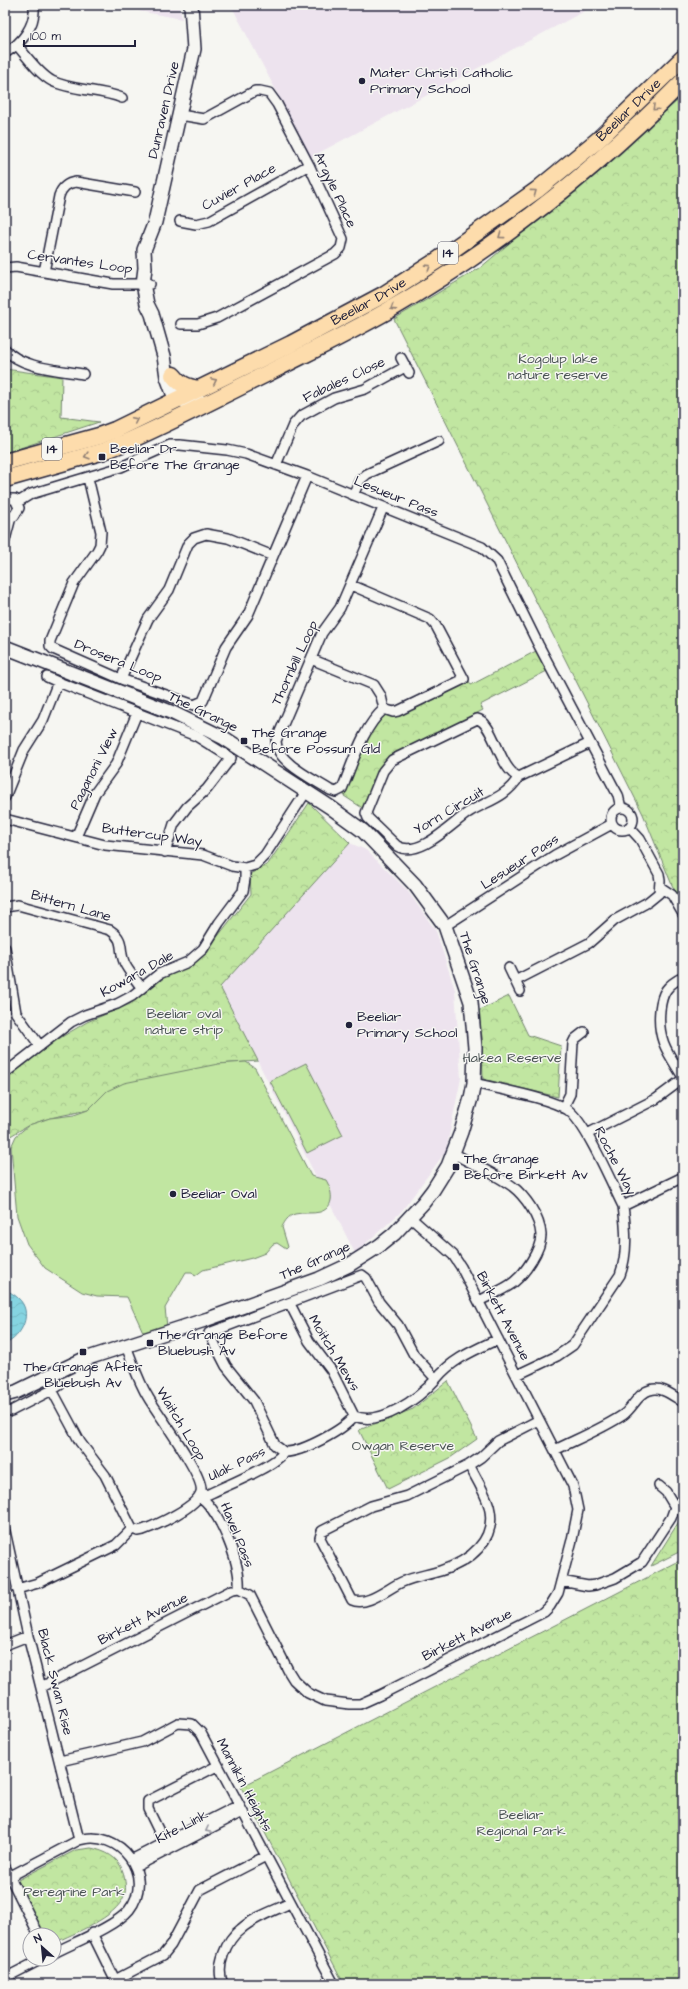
<svg xmlns="http://www.w3.org/2000/svg" width="688" height="1989" font-family="'Architects Daughter',sans-serif">
<style>
.built{fill:#ede3ee}
.forest{fill:url(#forest-crowns);stroke:#72846e}
.pitch{fill:#c1e6a1;stroke:#72846e}
.water{fill:url(#water-waves);stroke:#5d8d9f}
.lines{fill:none;stroke-linecap:round;stroke-linejoin:round}
.street-casing{stroke:#22223b;stroke-width:12}
.secondary-casing{stroke:#22223b;stroke-width:16}
.highway-casing{stroke:#22223b;stroke-width:19}
.street{stroke:#f6f6f2;stroke-width:9}
.secondary{stroke:#f6f6f2;stroke-width:13}
.highway{stroke:#fddcac;stroke-width:16}
.oneway{stroke:#907f74}
.oneway2{stroke:#9797a0}
.poi-dot{fill:#22223b;stroke:#f6f6f2;stroke-width:1.5}
.labels{text-anchor:middle;dominant-baseline:central;stroke-width:3;stroke-linejoin:round;paint-order:stroke}
.shield{fill:#f6f6f2;stroke:#626272;stroke-width:1}
.shield-label{font-size:13px;font-weight:bold;fill:#22223b}
.poi-label{font-size:14px;fill:#22223b;stroke:#f6f6f2;text-anchor:start}
.street-label{font-size:14px;fill:#22223b;stroke:#f6f6f2}
.park-label{font-size:14px;fill:#4a5354;stroke:#f6f6f2}
</style>
<defs>
<pattern id="forest-crowns" width="20" height="18" patternUnits="userSpaceOnUse"><rect width="20" height="18" fill="#c1e6a1"/><path d="M2 6a3 3 0 1 1 6 0M12 15a3 3 0 1 1 6 0" fill="none" stroke="#a6c58c"/></pattern>
<pattern id="water-waves" width="16" height="10" patternUnits="userSpaceOnUse"><rect width="16" height="10" fill="#85d4e1"/><path d="M0 5q4-4 8 0t8 0" fill="none" stroke="#73b6c2"/></pattern>
</defs>
<rect width="100%" height="100%" fill="#f6f6f2"/>
<filter id="ink" filterUnits="userSpaceOnUse"><feTurbulence type="fractalNoise" baseFrequency=".025" numOctaves="2"/><feDisplacementMap in="SourceGraphic" scale="8" xChannelSelector="R" yChannelSelector="G"/><feConvolveMatrix kernelMatrix="1 2 1 2 8 2 1 2 1" color-interpolation-filters="sRGB"/></filter>
<g filter="url(#ink)">
<path class="built" d="M140,5H179L182,19L139,11Z
M231,5H596L311,157Z
M350,843L366,850L407,890L436,931L455,990L461,1078L446,1151L401,1212L355,1253L220,987Z"/>
<path class="forest" d="M683,96V906L672,885L643,814L394,319L480,268Z
M5,369L62,377L61,417L99,422L5,453Z
M536,651L547,671L480,705L483,710L400,752L364,809L344,796L367,738L383,715L389,714L468,679L471,685Z
M309,803L350,843L220,987L258,1061L218,1064L88,1110L50,1118L29,1125L7,1138L5,1081L43,1048L87,1022L130,1004L169,974L200,959L251,894L250,874L268,864Z
M509,996L528,1035L561,1046L558,1097L483,1079L482,1037L478,1011Z
M448,1381L477,1439L450,1458L388,1489L359,1430L413,1409Z
M683,1515V1550L651,1566Z
M683,1559V1984H344L241,1787Z
M91,1848C105,1851 119,1857 123,1872C125,1880 127,1889 124,1896C116,1918 74,1933 54,1943V1935H43L16,1881L76,1850Z"/>
<path class="pitch" d="M246,1062L255,1068L311,1176L326,1180C332,1190 336,1207 320,1212C313,1214 303,1212 295,1214C288,1216 285,1221 282,1227L288,1247L286,1249L277,1243L273,1244L265,1253L252,1258L203,1270L195,1276L192,1272H186L165,1308L167,1327L144,1334L127,1297L97,1296L82,1292L45,1268L27,1244L17,1216L11,1147L16,1136L29,1125L50,1118L74,1115L88,1110L107,1091L124,1083L218,1064Z
M306,1063L343,1135L307,1153L270,1081Z"/>
<path class="water" d="M5,1289C9,1292 14,1294 18,1298C34,1312 22,1337 5,1344Z"/>
<g class="lines">
<defs>
<path id="street" d="M17,45C27,57 39,74 52,81C72,91 100,89 122,98
M5,53C22,43 36,26 34,5
M180,115L204,119L255,91H260L269,93L277,104L309,165L343,239L341,248L335,254L217,318L198,324H181
M180,221L196,224L209,221L309,165
M5,268L16,267L113,284H150
M44,272L59,196C62,187 67,183 76,182L135,192
M5,349C20,368 60,370 83,374
M401,358L409,373
M276,465L293,425L301,416L334,398L365,389L405,367
M88,478L101,532L100,545L97,551L74,583L50,641V646L53,649L121,679L194,705L203,701L226,647L248,615L307,476
M353,495L360,480L367,474L439,441
M5,499H15L19,508L14,516H5
M18,502L31,494L121,467L170,445H180L227,450L246,454L307,476L482,547L497,561L538,644L613,786L618,795L621,808
M5,540L11,517
M351,585L430,619L436,626L464,679L398,711L393,712L384,709C362,728 353,763 342,789L336,792L330,790C313,779 276,762 276,741L322,633L340,608L383,508
M311,659L374,685L381,696L384,709
M47,677L58,682
M121,679L148,619L169,590L188,544L194,538L206,534L228,538L273,556
M519,777C505,798 489,800 469,812C452,823 420,859 397,846L368,818L366,813L383,771L392,760L477,719C494,722 499,770 519,777L590,743
M5,797L24,750L43,720L58,682L196,736L231,758L207,789L187,807L174,824L165,852
M611 819a11 11 0 1 1 22 0a11 11 0 1 1-22 0Z
M5,819L105,845L203,855L232,866L245,868L255,865L265,855L306,792
M76,837L95,793L116,764L137,713
M660,887L672,895L683,914
M5,907L18,905L110,930C127,941 117,951 126,966C130,973 136,980 141,987
M445,926L555,855L612,824
M5,948L16,1013L40,1046
M509,968L520,991
M683,977C667,985 662,992 660,1010C657,1040 668,1053 683,1077
M515,981L589,943L615,920L648,902L659,893L660,881L659,874L640,839L629,827
M5,1073L71,1022L85,1015L117,1004L132,996L159,974L188,962L203,949L219,923L243,891L245,879V868
M474,1083C498,1089 550,1098 568,1110C586,1123 612,1184 623,1206C626,1229 628,1253 620,1275L573,1345L557,1356L517,1375
M563,1108L570,1094L573,1043L575,1039L584,1032
M587,1134L656,1099L683,1079
M453,1153C472,1164 494,1173 512,1186C525,1196 540,1217 541,1235C541,1250 525,1273 514,1282C504,1290 490,1295 479,1301
M623,1206L683,1177
M290,1304L309,1341L331,1370L354,1416
M436,1379C419,1398 381,1427 354,1416C344,1430 301,1453 284,1452L275,1445L254,1401L226,1366L209,1333L362,1275L366,1278L379,1302L398,1325L414,1355L436,1379C452,1359 475,1350 498,1339
M52,1390L60,1385
M11,1411L52,1390L80,1442L105,1475L132,1529L138,1531L143,1530C157,1525 197,1507 201,1492C205,1476 157,1413 148,1397C138,1381 133,1363 126,1346
M555,1450C577,1439 602,1429 623,1415C633,1408 638,1393 650,1390C662,1386 673,1396 683,1402
M469,1465C476,1478 485,1492 489,1506C498,1540 469,1562 440,1571C427,1575 414,1577 402,1582C388,1588 367,1607 352,1600L320,1538L322,1531L371,1506L407,1496L469,1465L481,1457L498,1441L539,1420
M659,1486L666,1492L675,1507
M199,1496C220,1510 241,1564 239,1589
M199,1496L209,1494C225,1486 276,1466 284,1452
M5,1531L28,1636L79,1840
M561,1581L588,1586L595,1585L615,1578L642,1562L671,1518L675,1507L683,1500
M17,1589L38,1583L116,1545L132,1529
M5,1645L28,1636
M41,1687L232,1590L239,1589L250,1595L289,1672L294,1680L308,1693L325,1701L349,1704H360L380,1695L544,1612L550,1606L558,1593L572,1540L578,1510L573,1486L461,1267L453,1255L411,1218
M60,1761L142,1742L178,1723L192,1724L201,1733L334,1984
M168,1850L148,1809V1801L217,1766
M131,1860L239,1805
M5,1867L39,1935
M135,1867L242,1812
M5,1879L79,1840C120,1828 156,1875 129,1910C116,1926 73,1943 54,1953
M92,1933L117,1984
M5,1978L42,1959
M115,1980L163,1955L171,1945L200,1890L266,1856
M223,1984C215,1967 226,1940 241,1929C254,1917 274,1911 290,1903"/>
<path id="secondary" d="M191,5L194,49L155,222L144,250L145,268L143,284L147,304L152,314L164,356L167,377L174,396L184,401L194,403L208,402
M5,647L173,713L224,738L330,807L363,831L415,885L445,926L471,1002L475,1048L474,1083L471,1098L461,1132L448,1166L433,1190L423,1203L394,1234L379,1246L349,1265L319,1279L208,1319L82,1360L16,1392L5,1395"/>
<g id="highway">
<path d="M173,375C180,384 186,387 198,389"/>
<path id="s1" d="M5,462L99,436L115,430L291,344L383,295L438,260L537,190L598,140L683,58"/>
<path d="M5,479L104,451L124,443C172,422 219,397 266,374C307,353 349,333 389,310C496,248 596,170 683,81"/>
</g>
</defs>
<use href="#street" class="street-casing"/>
<use href="#secondary" class="secondary-casing"/>
<use href="#highway" class="highway-casing"/>
<use href="#street" class="street"/>
<use href="#secondary" class="secondary"/>
<use href="#highway" class="highway"/>
</g>
<defs><path id="oneway-chevron" d="M-2-3.5L2.5 0L-2 3.5" fill="none" stroke-width="1.6" stroke-linecap="round" stroke-linejoin="round"/></defs>
<g class="oneway">
<use href="#oneway-chevron" transform="translate(655 108) rotate(137)"/>
<use href="#oneway-chevron" transform="translate(534 192) rotate(-37)"/>
<use href="#oneway-chevron" transform="translate(501 236) rotate(144)"/>
<use href="#oneway-chevron" transform="translate(428 267) rotate(-33)"/>
<use href="#oneway-chevron" transform="translate(393 308) rotate(148)"/>
<use href="#oneway-chevron" transform="translate(214 381) rotate(-26)"/>
<use href="#oneway-chevron" transform="translate(135 420) rotate(-26)"/>
<use href="#oneway-chevron" transform="translate(87 456) rotate(164)"/>
</g>
<use class="oneway2" href="#oneway-chevron" transform="translate(208 1830) rotate(153)"/>
</g>
<g class="poi-dot">
<circle cx="362" cy="81" r="4"/>
<rect x="98" y="453" width="8" height="8" rx="2"/>
<rect x="240" y="737" width="8" height="8" rx="2"/>
<circle cx="349" cy="1025" r="4"/>
<rect x="452" y="1163" width="8" height="8" rx="2"/>
<circle cx="173" cy="1194" r="4"/>
<rect x="146" y="1339" width="8" height="8" rx="2"/>
<rect x="79" y="1348" width="8" height="8" rx="2"/>
</g>
<g class="labels">
<g class="shield">
<rect x="438" y="242" width="20" height="22" rx="3"/>
<rect x="42" y="438" width="20" height="22" rx="3"/>
</g>
<g class="shield-label">
<text x="448" y="253">14</text>
<text x="52" y="449">14</text>
</g>
<g class="poi-label">
<text x="370" y="73">Mater Christi Catholic<tspan x="370" dy="16">Primary School</tspan></text>
<text x="110" y="449">Beeliar Dr<tspan x="110" dy="16">Before The Grange</tspan></text>
<text x="252" y="733">The Grange<tspan x="252" dy="16">Before Possum Gld</tspan></text>
<text x="357" y="1017">Beeliar<tspan x="357" dy="16">Primary School</tspan></text>
<text x="464" y="1159">The Grange<tspan x="464" dy="16">Before Birkett Av</tspan></text>
<text x="181" y="1194">Beeliar Oval</text>
<text x="158" y="1335">The Grange Before<tspan x="158" dy="16">Bluebush Av</tspan></text>
<text x="83" y="1367" text-anchor="middle">The Grange After<tspan x="83" dy="16">Bluebush Av</tspan></text>
</g>
<g class="street-label">
<text transform="translate(164 110) rotate(-77)">Dunraven Drive</text>
<text stroke="none"><textPath href="#s1" startOffset="723">Beeliar Drive</textPath></text>
<text transform="translate(239 187) rotate(-29)">Cuvier Place</text>
<text transform="translate(335 190) rotate(65)">Argyle Place</text>
<text transform="translate(80 262) rotate(8)">Cervantes Loop</text>
<text stroke="none"><textPath href="#s1" startOffset="399">Beeliar Drive</textPath></text>
<text transform="translate(344 380) rotate(-25)">Fabales Close</text>
<text transform="translate(396 497) rotate(22)">Lesueur Pass</text>
<text transform="translate(118 661) rotate(22)">Drosera Loop</text>
<text transform="translate(295 663) rotate(-65)">Thornbill Loop</text>
<text transform="translate(203 712) rotate(26)">The Grange</text>
<text transform="translate(94 769) rotate(-63)">Paganoni View</text>
<text transform="translate(449 811) rotate(-31)">Yorn Circuit</text>
<text transform="translate(152 835) rotate(8)">Buttercup Way</text>
<text transform="translate(520 862) rotate(-33)">Lesueur Pass</text>
<text transform="translate(71 906) rotate(16)">Bittern Lane</text>
<text transform="translate(475 968) rotate(72)">The Grange</text>
<text transform="translate(137 974) rotate(-29)">Kowara Dale</text>
<text transform="translate(615 1161) rotate(63)">Roche Way</text>
<text transform="translate(315 1261) rotate(-24)">The Grange</text>
<text transform="translate(503 1316) rotate(62)">Birkett Avenue</text>
<text transform="translate(334 1353) rotate(59)">Moitch Mews</text>
<text transform="translate(181 1424) rotate(59)">Waitch Loop</text>
<text transform="translate(237 1464) rotate(-26)">Ulak Pass</text>
<text transform="translate(237 1535) rotate(68)">Havel Pass</text>
<text transform="translate(143 1619) rotate(-27)">Birkett Avenue</text>
<text transform="translate(467 1635) rotate(-27)">Birkett Avenue</text>
<text transform="translate(55 1682) rotate(76)">Black Swan Rise</text>
<text transform="translate(244 1785) rotate(62)">Mannikin Heights</text>
<text transform="translate(182 1827) rotate(-27)">Kite Link</text>
</g>
<g class="park-label">
<text x="558" y="359">Kogolup lake<tspan x="558" dy="16">nature reserve</tspan></text>
<text x="184" y="1014">Beeliar oval<tspan x="184" dy="16">nature strip</tspan></text>
<text x="512" y="1058">Hakea Reserve</text>
<text x="403" y="1446">Owgan Reserve</text>
<text x="521" y="1815">Beeliar<tspan x="521" dy="16">Regional Park</tspan></text>
<text x="74" y="1892">Peregrine Park</text>
</g>
</g>
<rect width="688" height="1989" fill="none" stroke="#f6f6f2" stroke-width="20"/>
<rect x="10" y="10" width="668" height="1969" fill="none" stroke="#22223b" stroke-width="1.5" filter="url(#ink)"/>
<g transform="translate(42 1947) rotate(333)"><circle r="19" fill="#f6f6f2" stroke="#a1a1a9"/>
<path d="M0-3L7 15L0 10L-7 15Z" fill="#22223b"/>
<text y="-6" font-size="11" font-weight="bold" text-anchor="middle" fill="#22223b">N</text>
</g>
<path d="M24 40v6h111v-6" fill="none" stroke="#22223b" stroke-width="2"/>
<text x="30" y="40" font-size="12" fill="#22223b" stroke="#f6f6f2" stroke-width="3" paint-order="stroke">100 m</text>
</svg>
